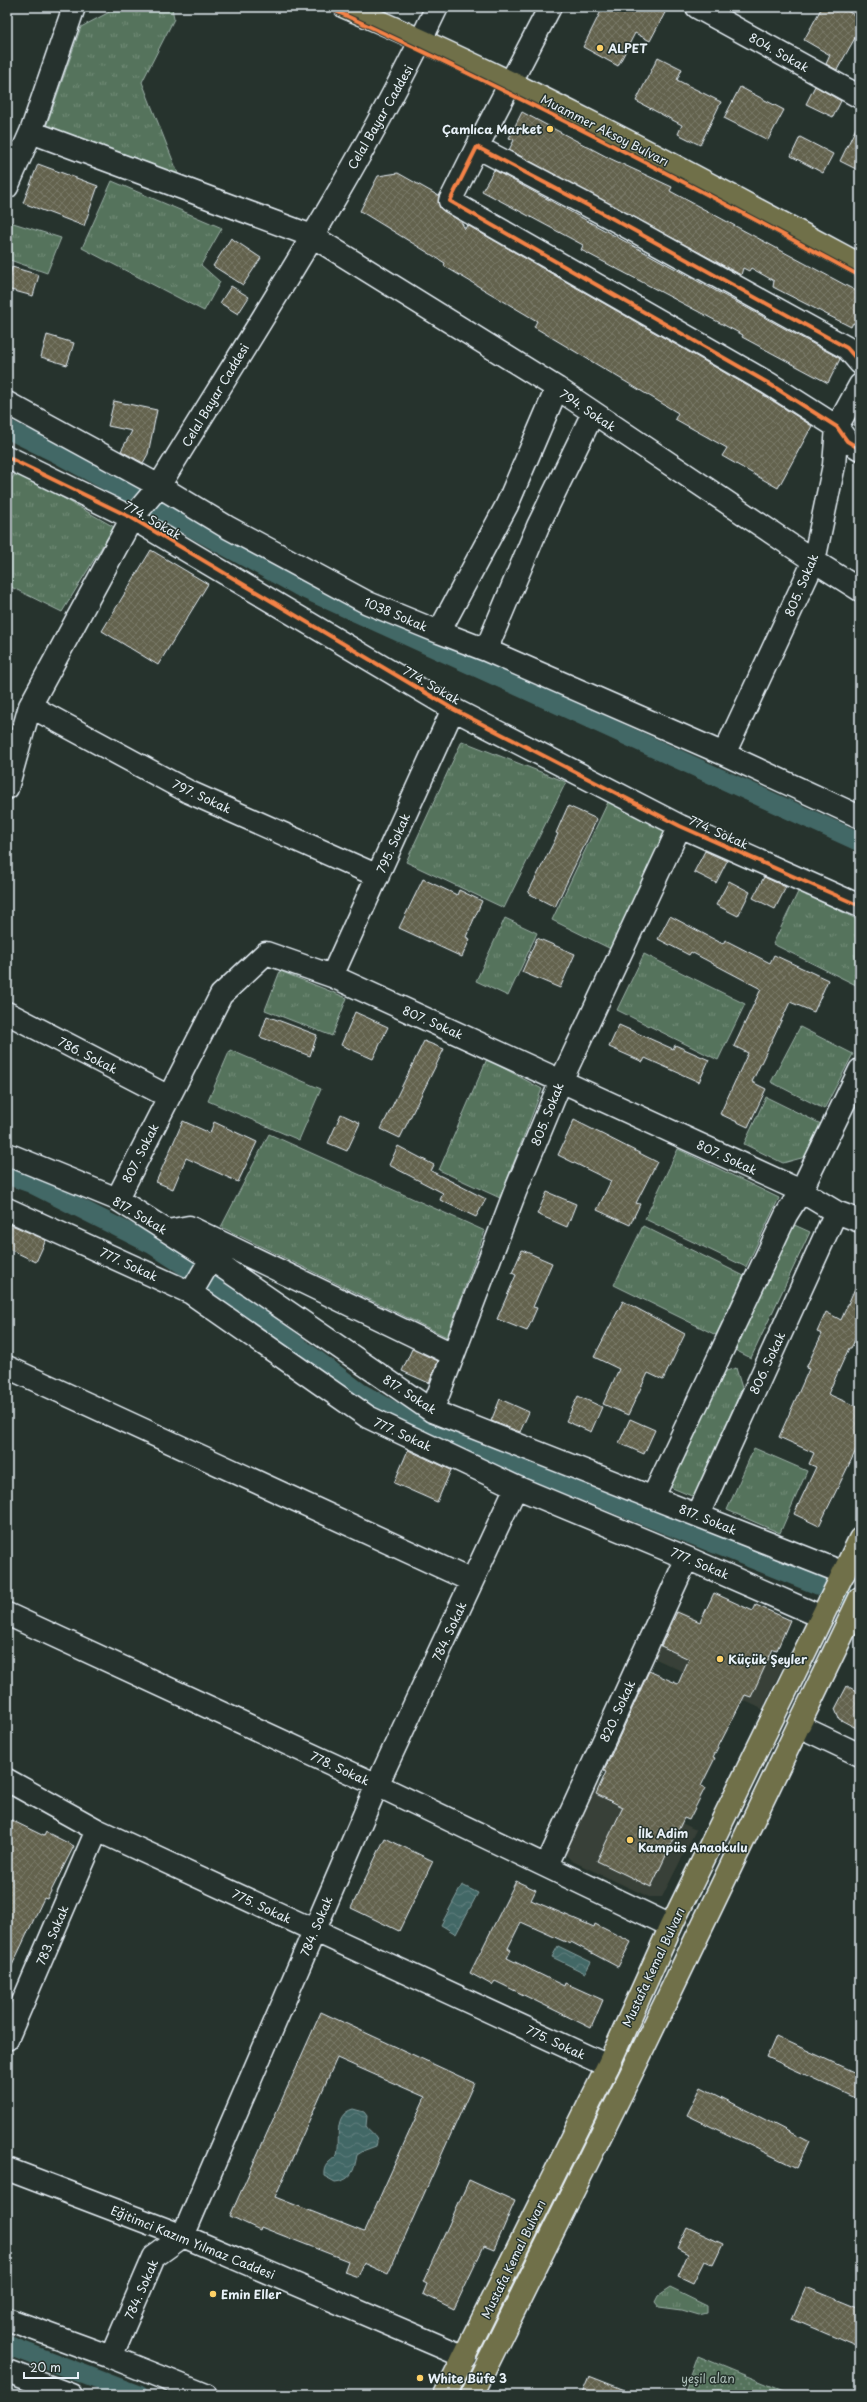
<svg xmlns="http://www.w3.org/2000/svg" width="867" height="2402" font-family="'Playpen Sans',sans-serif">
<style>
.built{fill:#384137}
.grass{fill:url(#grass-tufts);stroke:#9eb2aa}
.park{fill:url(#park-dots);stroke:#9eb2aa}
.water{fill:url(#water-waves);stroke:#859fa0}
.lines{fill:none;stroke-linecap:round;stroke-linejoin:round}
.canal{stroke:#436866;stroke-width:19}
.building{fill:url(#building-cross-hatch);stroke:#e8f1f8;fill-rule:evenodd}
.minor-casing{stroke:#e8f1f8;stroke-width:25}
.major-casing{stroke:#e8f1f8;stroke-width:25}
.minor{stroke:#26332d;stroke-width:22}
.major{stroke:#70704a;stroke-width:22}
.cycleway-casing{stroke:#26332d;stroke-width:6}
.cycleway{stroke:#f48246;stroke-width:4}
.poi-dot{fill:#ffd166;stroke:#26332d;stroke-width:1.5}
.labels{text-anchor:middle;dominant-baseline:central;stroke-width:3;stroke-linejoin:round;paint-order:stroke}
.poi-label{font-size:12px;font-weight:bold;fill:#e8f1f8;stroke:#26332d;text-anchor:start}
.street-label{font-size:12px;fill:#e8f1f8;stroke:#26332d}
.park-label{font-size:12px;fill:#adbfb9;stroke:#26332d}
</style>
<defs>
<pattern id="grass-tufts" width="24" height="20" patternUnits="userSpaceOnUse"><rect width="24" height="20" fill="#54735b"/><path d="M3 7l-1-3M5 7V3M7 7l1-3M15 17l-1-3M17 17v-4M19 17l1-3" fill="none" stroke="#758e7b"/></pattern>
<pattern id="park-dots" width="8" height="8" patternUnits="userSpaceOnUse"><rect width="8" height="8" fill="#54735b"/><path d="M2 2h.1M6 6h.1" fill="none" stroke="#758e7b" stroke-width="1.8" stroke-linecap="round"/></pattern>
<pattern id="water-waves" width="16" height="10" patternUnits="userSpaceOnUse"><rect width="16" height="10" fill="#436866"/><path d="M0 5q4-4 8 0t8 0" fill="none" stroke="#5e7e7d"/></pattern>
<pattern id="building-cross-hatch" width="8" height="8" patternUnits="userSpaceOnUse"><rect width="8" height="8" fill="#63624e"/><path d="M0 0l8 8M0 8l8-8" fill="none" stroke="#797968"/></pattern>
</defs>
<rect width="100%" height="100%" fill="#26332d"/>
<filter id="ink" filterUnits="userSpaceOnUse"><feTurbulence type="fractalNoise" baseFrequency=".025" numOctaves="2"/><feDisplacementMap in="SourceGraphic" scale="8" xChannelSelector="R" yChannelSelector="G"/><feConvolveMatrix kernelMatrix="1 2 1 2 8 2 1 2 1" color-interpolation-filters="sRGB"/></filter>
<g filter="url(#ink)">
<path class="built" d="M675,1609L786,1660L762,1709L654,1658Z
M596,1782L696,1830L662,1897H649L572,1861L566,1855L565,1850Z"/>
<path class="grass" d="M119,7H172L174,19L142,82L179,176L46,127L81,27Z
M112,181L222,228L201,265L220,282L204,311L82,248Z
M10,222L61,238L47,273L7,259V228Z
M16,471L114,527L62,612L7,585V489Z
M462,741L566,782L504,908L406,862Z
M609,800L668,829L611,949L552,920Z
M799,890L860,921V987L773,944Z
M505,918L537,933L508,996L476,981Z
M644,954L745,1004L718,1060L617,1010Z
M280,971L347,998L332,1036L265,1010Z
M800,1027L853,1054L824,1109L771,1082Z
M230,1050L321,1089L299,1140L208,1101Z
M487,1059L542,1089L500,1198L439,1170Z
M766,1097L821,1124L805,1157L783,1163L744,1144Z
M269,1134L485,1231L447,1337L221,1227Z
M678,1149L779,1198L746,1267L645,1219Z
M790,1223L810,1232L751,1358L731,1348Z
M643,1226L744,1276L716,1335L614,1285Z
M736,1368L742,1388L694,1497L670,1487L720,1373Z
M754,1448L807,1471L780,1533L727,1510Z
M670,2288L707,2306V2313L699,2315L682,2310L659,2307L655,2302L658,2296Z"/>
<path class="park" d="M698,2356L793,2395H684Z"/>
<path class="water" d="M462,1885L478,1893L456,1934L441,1925Z
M558,1946L591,1962L585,1973L552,1957Z
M353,2109L364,2112L367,2116L366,2126C371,2134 380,2135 376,2146L365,2150L357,2155C354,2171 352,2180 335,2182L324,2176C323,2164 329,2163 337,2155C341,2139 332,2115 353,2109Z"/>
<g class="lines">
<path class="canal" d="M7,429L56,453L298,586L860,842
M7,1175L30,1183L153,1245L232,1297L361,1393L418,1425L860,1602
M7,2345L138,2395"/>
</g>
<path class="building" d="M603,7H668L650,41L635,33L618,66L583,47Z
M822,7H840L860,18V29L837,70L826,64L830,55L804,40Z
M658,57L682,69L677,80L721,102L700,145L678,134L682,125L636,101Z
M815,86L841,101L833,117L806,104Z
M740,87L784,110L768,140L724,118Z
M522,112L609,158L672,187L670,191L860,293V326L853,323L851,327L773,287L774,281L751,268L749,271L743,268L741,275L509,150L514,140L509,138Z
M860,120V171L840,161Z
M800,137L833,154L823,173L791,156Z
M38,164L98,186L84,226L23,203Z
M494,170L839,358L840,359L828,383L742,337L743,335L581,250L583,245L482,191Z
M398,173L439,196L440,208L461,222L465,229L467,225L762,394L812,426L778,488L722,456L727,448L675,419L678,413L534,327L537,321L444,266L445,263L360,211L378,176Z
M231,238L261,258L243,285L213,266Z
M12,267L39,275L33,296L7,289Z
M231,286L249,297L238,314L220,303Z
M47,335L74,343L67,365L41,357Z
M114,401L157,410L148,454L143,463L121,451L132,431L108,426Z
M151,550L208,584L158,665L102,631Z
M568,806L597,819L555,907L528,893L558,834L556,833Z
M705,851L727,861L716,883L694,872Z
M764,877L786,887L775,909L753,898Z
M423,879L457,895L459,890L482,901L466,937L470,939L462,957L399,928Z
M729,881L750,892L738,916L716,905Z
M670,916L723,944L725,940L770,963L774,955L828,980L814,1012L790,1002L752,1082L766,1089L748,1127L720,1114L748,1053L734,1046L761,989L691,952L689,955L658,939Z
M537,938L575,954L560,988L522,972Z
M355,1012L388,1027L373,1059L341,1045Z
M267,1016L317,1035L310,1056L260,1037Z
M619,1025L673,1049L675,1045L709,1060L699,1082L645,1058L643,1062L609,1047Z
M424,1041L444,1049L400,1138L381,1129Z
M341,1114L360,1123L347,1151L328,1143Z
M574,1120L657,1162L636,1203L640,1204L630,1225L597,1210L611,1181L558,1155Z
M183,1121L210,1133L214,1122L257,1142L238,1182L186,1158L173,1189L156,1182Z
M398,1146L434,1165L431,1171L486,1199L476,1217L440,1200L443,1193L389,1165Z
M547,1192L576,1204L567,1227L537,1214Z
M7,1223L46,1240L36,1262L7,1248Z
M522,1250L552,1263L533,1307L537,1308L527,1331L497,1319L516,1275L512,1273Z
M860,1277V1330L851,1348H849L828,1394L860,1408V1442L819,1526L794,1514L816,1467L809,1464L814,1453L779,1437L809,1369L806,1368L822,1334L817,1332L826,1312L841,1320Z
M623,1301L685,1334L663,1380L648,1373L628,1415L603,1404L619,1369L594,1357Z
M412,1349L438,1361L429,1383L402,1371Z
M578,1396L602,1407L591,1432L566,1421Z
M500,1399L529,1412L520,1432L491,1421Z
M630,1419L655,1430L644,1454L619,1443Z
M408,1450L451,1470L437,1502L394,1483Z
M714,1593L753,1611L756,1605L790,1620L777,1650L773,1649L751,1697L745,1695L713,1757L715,1758L701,1786L705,1788L689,1820L684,1818L651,1887L597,1861L623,1807L596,1794L606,1772L604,1771L649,1671L678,1684L689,1659L661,1646L677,1612L700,1622Z
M847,1686L860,1693V1730L839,1719L835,1709Z
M7,1818L44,1836L46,1832L74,1846L47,1899L44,1898L7,1976Z
M385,1838L433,1861L399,1931L351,1908Z
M516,1881L536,1890L531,1900L594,1927L595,1924L631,1942L618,1967L571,1942L570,1944L521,1922L508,1948L511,1950L507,1958L564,1986L565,1983L603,2000L591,2028L495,1981L492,1985L470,1973Z
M321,2012L474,2083L388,2274L364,2263L358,2277L344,2272L348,2261L261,2227L260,2230L230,2216ZM337,2058L425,2097L364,2232L275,2197Z
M776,2036L860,2075V2100L767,2057Z
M701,2087L809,2142L797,2168L687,2115Z
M469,2180L515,2201L494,2250L484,2246L454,2309L423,2294L427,2284L423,2282Z
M687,2227L723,2244L713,2265L704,2261L693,2283L678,2276L688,2254L677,2248Z
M806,2287L860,2309V2348L792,2319Z
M589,2376L635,2394V2395H581Z"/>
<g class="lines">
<defs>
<path id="minor" d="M697,7L860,97
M31,132L312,236L557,388L814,561L860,590
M477,147L550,7
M7,187L31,132L74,7
M860,363L847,348L606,215L477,147L450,201L768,383L837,427L847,441L860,449
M7,403L159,486L227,527L368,603L439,632L507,505L557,388
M7,457L132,518L453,709L680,826L860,906
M439,632L486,650L538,526L593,413
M486,650L724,754L860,817
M30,706L189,792L378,876
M724,754L814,561L834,465L837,427L860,385
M7,788L30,706L132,518L159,486C255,329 358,173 437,7
M332,976L453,709
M7,1013L169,1097
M7,1154L117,1199L211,1259L432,1411L844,1573
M117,1199L221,995L266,953L332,976L801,1191L836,1212L860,1221
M7,1209L191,1293L368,1417L516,1487L687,1558L822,1617
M168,1231L189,1227L452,1354
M191,1293L211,1259
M7,1367L472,1581
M432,1411L515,1192L561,1081L680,826
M653,1497L786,1215L801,1191L860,1070
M698,1515L836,1212
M7,1614L377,1785L671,1926
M799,1726L860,1755
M7,1780L97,1830L608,2066
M547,1865L687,1558
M7,2039L97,1830
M7,2169L183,2236L465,2357
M7,2319L111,2357L206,2395
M111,2357L154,2257L183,2236L377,1785L516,1487
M7,2371L71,2395"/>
<path id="major" d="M345,7C522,82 691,174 860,265
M445,2395L608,2066L671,1926L860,1539
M472,2395L630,2076L860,1598"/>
</defs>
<use href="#minor" class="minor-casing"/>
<use href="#major" class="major-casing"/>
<use href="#minor" class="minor"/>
<use href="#major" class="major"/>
<defs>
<path id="cycleway" d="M327,7C508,89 685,181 860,276
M860,363L847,348L606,215L477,147L450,201L768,383L837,427L847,441L860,449
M7,457L132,518L453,709L680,826L860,906"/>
</defs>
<use href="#cycleway" class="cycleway-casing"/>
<use href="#cycleway" class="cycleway"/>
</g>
</g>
<g class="poi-dot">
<circle cx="600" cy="48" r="4"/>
<circle cx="550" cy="129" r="4"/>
<circle cx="720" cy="1659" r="4"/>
<circle cx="630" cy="1840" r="4"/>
<circle cx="213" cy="2294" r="4"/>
<circle cx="420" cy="2378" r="4"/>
</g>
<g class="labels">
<g class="poi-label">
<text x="608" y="48">ALPET</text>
<text x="542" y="129" text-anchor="end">Çamlıca Market</text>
<text x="728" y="1659">Küçük Şeyler</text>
<text x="638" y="1833">İlk Adim<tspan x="638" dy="14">Kampüs Anaokulu</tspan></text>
<text x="221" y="2294">Emin Eller</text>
<text x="428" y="2378">White Büfe 3</text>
</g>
<g class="street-label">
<text transform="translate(779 52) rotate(29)">804. Sokak</text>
<text transform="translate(380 117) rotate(-60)">Celal Bayar Caddesi</text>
<text transform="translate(605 130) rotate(27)">Muammer Aksoy Bulvarı</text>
<text transform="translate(215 395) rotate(-59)">Celal Bayar Caddesi</text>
<text transform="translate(588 410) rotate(34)">794. Sokak</text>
<text transform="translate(153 520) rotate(30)">774. Sokak</text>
<text transform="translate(801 585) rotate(-67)">805. Sokak</text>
<text transform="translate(396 614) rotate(23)">1038 Sokak</text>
<text transform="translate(432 685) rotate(30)">774. Sokak</text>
<text transform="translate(202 796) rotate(25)">797. Sokak</text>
<text transform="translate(719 832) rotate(24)">774. Sokak</text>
<text transform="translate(393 843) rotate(-66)">795. Sokak</text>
<text transform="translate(433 1022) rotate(24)">807. Sokak</text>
<text transform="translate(88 1055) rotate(27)">786. Sokak</text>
<text transform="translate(547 1114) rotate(-68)">805. Sokak</text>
<text transform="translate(140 1153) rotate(-63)">807. Sokak</text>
<text transform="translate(727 1157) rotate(25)">807. Sokak</text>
<text transform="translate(140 1215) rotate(31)">817. Sokak</text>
<text transform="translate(129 1264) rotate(25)">777. Sokak</text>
<text transform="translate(767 1363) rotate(-65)">806. Sokak</text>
<text transform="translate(410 1394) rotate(33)">817. Sokak</text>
<text transform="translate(403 1434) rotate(25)">777. Sokak</text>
<text transform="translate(708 1519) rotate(22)">817. Sokak</text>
<text transform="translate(700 1563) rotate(23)">777. Sokak</text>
<text transform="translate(449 1631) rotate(-65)">784. Sokak</text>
<text transform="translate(617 1711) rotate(-65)">820. Sokak</text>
<text transform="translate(340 1768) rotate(25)">778. Sokak</text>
<text transform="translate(262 1906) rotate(25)">775. Sokak</text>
<text transform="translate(316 1926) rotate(-67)">784. Sokak</text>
<text transform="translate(52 1935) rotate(-67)">783. Sokak</text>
<text transform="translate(653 1967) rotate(-65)">Mustafa Kemal Bulvarı</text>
<text transform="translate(556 2042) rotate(25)">775. Sokak</text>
<text transform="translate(193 2242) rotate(22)">Eğitimci Kazım Yılmaz Caddesi</text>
<text transform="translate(513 2259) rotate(-64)">Mustafa Kemal Bulvarı</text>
<text transform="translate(141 2289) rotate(-66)">784. Sokak</text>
</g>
<g class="park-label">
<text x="708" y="2378">yeşil alan</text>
</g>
</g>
<rect width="867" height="2402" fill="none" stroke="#26332d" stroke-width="24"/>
<rect x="12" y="12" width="843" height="2378" fill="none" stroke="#e8f1f8" stroke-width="1.5" filter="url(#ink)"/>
<path d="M24 2372v6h54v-6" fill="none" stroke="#e8f1f8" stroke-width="2"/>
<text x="30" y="2372" font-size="12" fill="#e8f1f8" stroke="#26332d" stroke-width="3" paint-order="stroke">20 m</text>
</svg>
